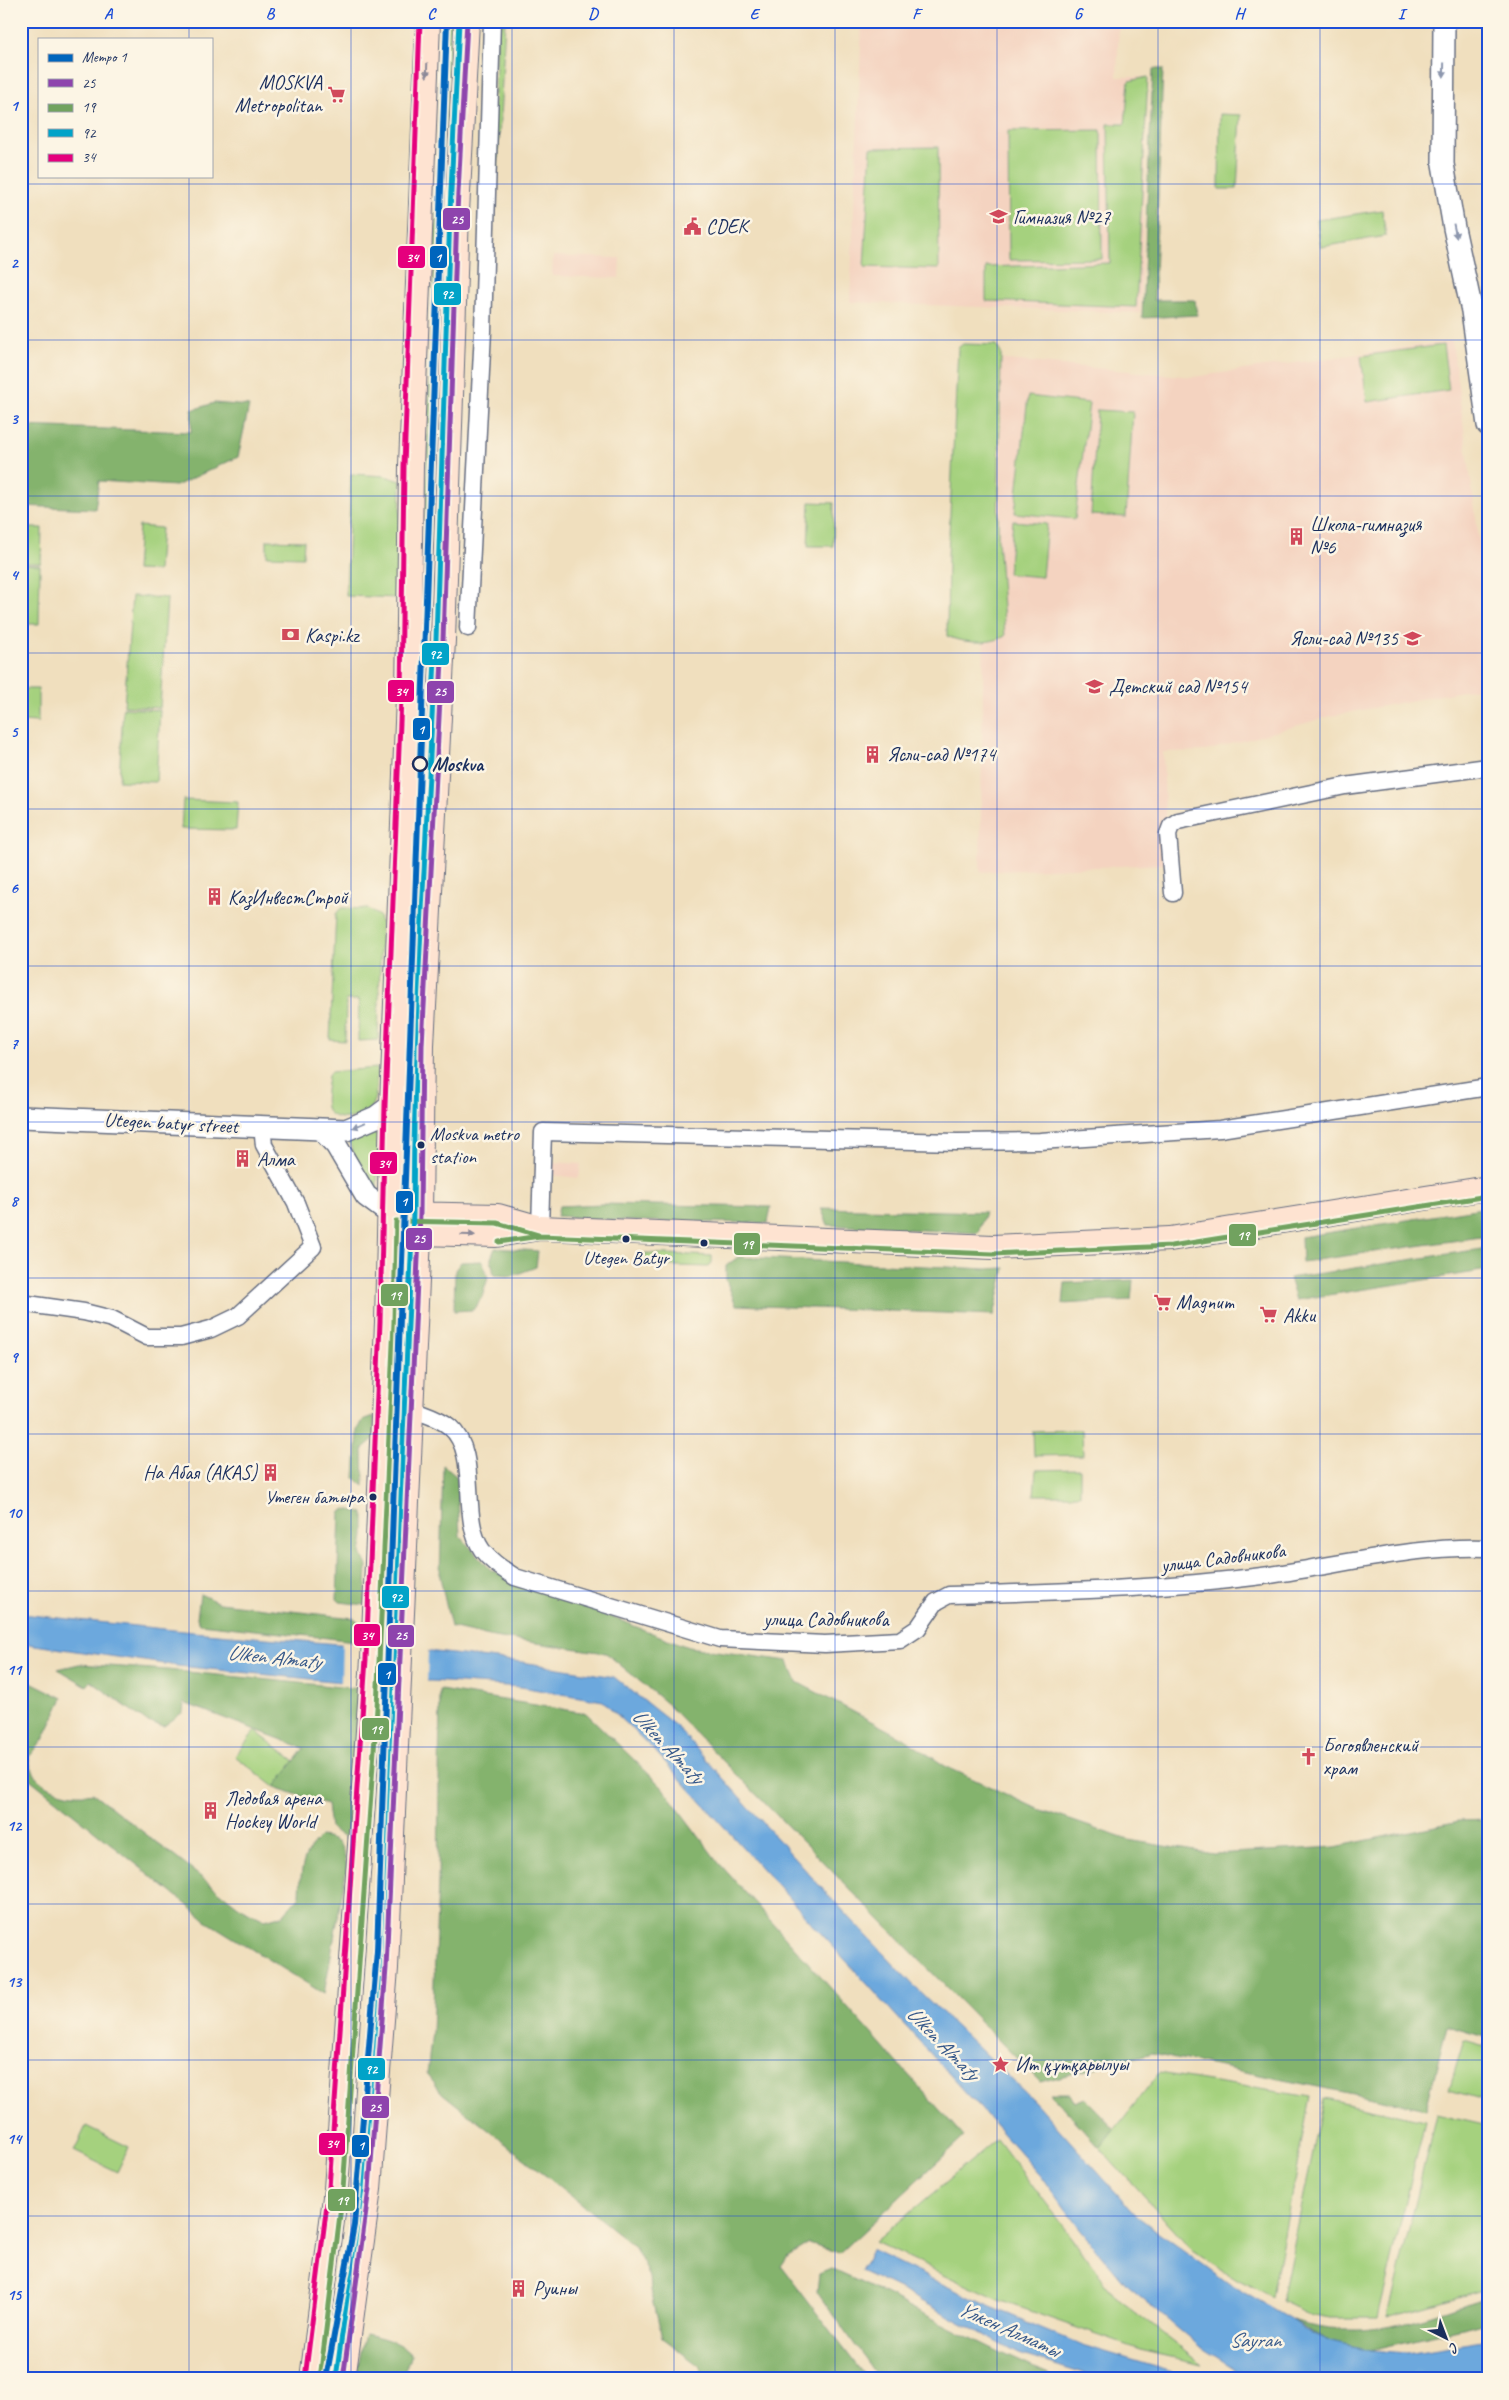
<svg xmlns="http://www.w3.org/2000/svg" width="1509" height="2400" font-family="Caveat,sans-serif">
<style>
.built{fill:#f4d3c0}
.green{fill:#a5d17e;stroke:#60806e}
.forest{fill:#84b36d;stroke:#507166}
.water{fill:#6ca8dd;stroke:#446c9e}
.pier{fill:#f0dfbe}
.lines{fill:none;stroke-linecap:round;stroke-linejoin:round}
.minor-casing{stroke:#666d80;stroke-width:19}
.tertiary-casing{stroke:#666d80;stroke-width:24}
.secondary-casing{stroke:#666d80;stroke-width:26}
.minor{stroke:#fff;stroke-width:16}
.tertiary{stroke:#fff;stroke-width:21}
.secondary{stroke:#fee3d1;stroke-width:24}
.bus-1-casing{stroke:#fcf5e5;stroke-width:9}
.bus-2-casing{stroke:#fcf5e5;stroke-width:9}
.bus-3-casing{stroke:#fcf5e5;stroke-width:9}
.bus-4-casing{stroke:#fcf5e5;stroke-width:9}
.bus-1{stroke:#8e44ad;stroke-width:5}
.bus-2{stroke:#71a25f;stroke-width:5}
.bus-3{stroke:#01a3c8;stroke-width:5}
.bus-4{stroke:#e5007d;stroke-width:5}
.metro-1-casing{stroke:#fcf5e5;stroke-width:10}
.metro-1{stroke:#0065bd;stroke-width:6}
.oneway{fill:#8c8998}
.oneway2{fill:#8d97ae}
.grid{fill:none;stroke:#1d4ed8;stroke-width:1;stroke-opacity:0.55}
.stop-dot{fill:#fcf5e5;stroke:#1b2f5e;stroke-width:2.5}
.bus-dot{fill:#1b2f5e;stroke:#fcf5e5;stroke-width:2}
.labels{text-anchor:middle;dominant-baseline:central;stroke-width:5;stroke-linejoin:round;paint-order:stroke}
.bus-label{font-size:19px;fill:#1b2f5e;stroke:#fcf5e5;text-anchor:start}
.poi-label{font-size:20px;fill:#1b2f5e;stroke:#fcf5e5;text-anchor:start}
.stop-label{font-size:20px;font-weight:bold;fill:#1b2f5e;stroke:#fcf5e5;text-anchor:start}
.street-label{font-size:20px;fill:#1b2f5e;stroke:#fcf5e5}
.water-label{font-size:21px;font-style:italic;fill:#37598a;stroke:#fcf5e5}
.line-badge{stroke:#fcf5e5;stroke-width:2}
.badge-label{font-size:14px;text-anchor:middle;font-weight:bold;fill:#fff}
.neatline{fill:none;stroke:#1d4ed8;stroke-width:2}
.grid-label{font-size:16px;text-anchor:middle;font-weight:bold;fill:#1d4ed8}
</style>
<rect width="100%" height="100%" fill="#fcf5e5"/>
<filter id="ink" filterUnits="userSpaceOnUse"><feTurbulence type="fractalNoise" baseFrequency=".02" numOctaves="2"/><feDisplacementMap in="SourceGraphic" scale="10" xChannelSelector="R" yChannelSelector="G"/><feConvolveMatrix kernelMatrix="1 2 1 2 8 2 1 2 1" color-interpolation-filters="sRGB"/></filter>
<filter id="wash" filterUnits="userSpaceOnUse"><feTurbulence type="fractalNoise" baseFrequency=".0096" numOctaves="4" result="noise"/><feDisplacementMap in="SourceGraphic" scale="20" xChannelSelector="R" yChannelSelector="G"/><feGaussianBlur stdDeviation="1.12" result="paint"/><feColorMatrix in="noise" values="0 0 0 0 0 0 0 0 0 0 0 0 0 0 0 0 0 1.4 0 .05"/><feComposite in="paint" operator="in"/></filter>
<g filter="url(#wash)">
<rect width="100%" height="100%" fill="#f0dfbe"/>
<path class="built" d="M862,21H1119L1117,77H1148L1140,313L850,302Z
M553,256L620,258L619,278L552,276Z
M1452,341L1481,554L1488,590V686L1331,716L1206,751L1163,752L1167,864L980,872L984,621L963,356L1193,377Z
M551,1162L581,1164L579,1178L550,1175Z"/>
<path class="green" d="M498,21H505L497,178H491Z
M1148,77L1136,307L986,301V267L1110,263L1108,124H1125L1129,81Z
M1220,114L1241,115L1237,189H1219Z
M1101,130L1102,259L1009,260L1008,131Z
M938,147L939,269L864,267L871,148Z
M1382,210L1386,236L1321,247L1317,220Z
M963,344L996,345L1001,353L998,539L1005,636C989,645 963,643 947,636L948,556L958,348Z
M1443,345L1449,390L1367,402L1361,356Z
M1028,396L1089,403L1075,519L1015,513Z
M1097,410L1133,412L1126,517L1091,515Z
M351,474L385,476L401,481L398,598L346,596Z
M810,502L834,503L833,546H808Z
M1013,521L1047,524L1042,577L1008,574Z
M139,526L161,528L158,571L136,570Z
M21,528H42L41,563H21Z
M267,540L304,541L303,557L267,556Z
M21,564L40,565L39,624H21Z
M132,596L167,598L160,708L124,706Z
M21,689H38V722L21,721Z
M123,708L160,710L156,782L119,781Z
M183,800L238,802L236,830L181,829Z
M341,908L368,909L379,916L381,924L378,1040L358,1041L359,1000H346L345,1041L330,1040L336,914Z
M377,1068C376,1082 378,1098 369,1110C361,1120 329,1123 326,1107C324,1098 327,1085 328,1076L330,1072Z
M378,1126L377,1192L361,1173L349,1142L352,1136Z
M645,1253L712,1256V1263L709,1267L645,1265Z
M1082,1430L1083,1455L1034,1456L1033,1431Z
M1080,1469V1495H1034L1036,1470Z
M255,1731L295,1761L275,1787L235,1756Z
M1464,2040L1488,2047V2101L1449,2090Z
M1159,2073L1310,2097L1272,2297L1237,2279L1192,2250L1100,2148Z
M1324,2099L1425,2121L1378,2318H1330L1309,2314L1282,2301Z
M1436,2114L1488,2126V2288L1388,2317Z
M86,2126L129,2147L117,2172L74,2151Z
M997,2139L1117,2298L1202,2364L1140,2350L998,2300L875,2242Z"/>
<path class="forest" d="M443,21H451L407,1184H399Z
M1153,69H1163L1154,300H1195L1197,315L1142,318Z
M214,403L249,406L238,457L176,486L99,481L95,509L21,506V426L191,432L192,410Z
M602,1204L771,1207L768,1223L626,1221L557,1216L559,1206Z
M1488,1207V1236L1302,1262L1301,1237Z
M821,1208L985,1212L978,1233L828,1225Z
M495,1248L538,1251L536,1267L512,1276L494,1275L491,1258Z
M1488,1248V1270L1296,1300L1289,1278Z
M738,1257L987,1269L1005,1268L994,1315L736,1305L726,1280V1266Z
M482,1261L488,1278L482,1297L473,1310L454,1311L455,1270L461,1262Z
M1133,1280L1131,1300L1063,1304L1065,1283Z
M374,1416L375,1438L363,1448L364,1486L355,1478L358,1430L363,1420Z
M443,1465L457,1477L460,1536L491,1570L688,1647L788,1661L797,1682L903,1738L945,1766L1038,1809L1128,1840L1214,1854L1335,1847L1459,1821L1488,1820V2038L1447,2026L1426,2109L1152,2053L1040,2082L667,1704L606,1653L494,1637L451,1627L440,1577Z
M346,1509L364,1513V1536L361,1553L367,1566L365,1605L340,1602L337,1599L340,1513Z
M200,1594L219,1603L354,1618L359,1622L355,1641L200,1624L197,1618Z
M79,1664L167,1670L361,1689L358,1699L354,1845L330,1828L327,1805L275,1787L304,1748L184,1703L183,1712L164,1726L147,1722L91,1681L87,1686L58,1669Z
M21,1677L63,1698L43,1740L29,1757C31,1787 67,1798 93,1793L242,1909L265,1920L283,1915L300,1896C301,1871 301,1855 320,1837C342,1840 342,1846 347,1866L324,1994L211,1924L21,1772Z
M440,1690L586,1713L662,1787L718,1862L964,2137L840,2253L809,2243L788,2256L781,2266L867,2379H700L701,2367L662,2338L651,2290L650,2276L634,2246L442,2093L427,2074L432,2032L438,1882Z
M1050,2093H1070L1075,2102L1085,2098L1115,2129L1100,2148Z
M831,2269C909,2303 982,2348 1061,2379H879L817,2291L819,2274Z
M1488,2296V2323L1370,2350L1332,2341L1292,2320C1366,2342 1418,2320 1488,2296Z
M365,2334C380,2337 402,2342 412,2355L400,2379H355Z"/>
<path class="water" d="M21,1614L193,1632L436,1652L522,1662L614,1677L677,1727L818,1884L917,1989L1034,2101L1138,2217L1231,2285L1306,2329L1332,2341L1370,2350L1407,2353L1488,2340V2379H1253L1242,2373L1199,2346L1127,2286L1079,2228L1040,2175L1001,2131L655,1751L603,1701L521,1687L431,1681L341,1682L178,1666L21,1643Z
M871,2250L984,2304L1082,2345L1196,2379H1100L1019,2354L907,2293L861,2271Z"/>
<path class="pier" d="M342,1642L428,1649L427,1684H341Z"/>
</g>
<g filter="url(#ink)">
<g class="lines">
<defs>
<path id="minor" d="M468,628L483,331L492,21
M1173,893L1168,834L1171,826L1178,821L1345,786L1488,767
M540,1228L543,1132L957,1142L1040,1141L1220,1129L1488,1087
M21,1303L84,1312L112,1319L147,1337H181L211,1329L238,1316L313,1247L296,1203L264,1145L262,1127
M412,1409C424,1414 440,1418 450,1427C481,1454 459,1518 482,1550C491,1562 503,1569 515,1577L720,1639L825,1644L900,1640L918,1628L936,1602L949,1595C1056,1592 1163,1589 1270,1575C1342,1565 1415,1545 1488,1548"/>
<path id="tertiary" d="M1444,21L1443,164L1454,228L1472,311L1488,425
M21,1117L346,1130L376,1117L392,1105
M322,1130L336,1145L366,1196L389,1213"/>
<path id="secondary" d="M406,1214L498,1216L533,1226
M407,1225L419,1233L496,1235L540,1228L993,1247L1038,1245L1170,1239L1488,1188
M312,2379L336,2189L373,1659L387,1322L392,1105L408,697L411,466L428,21
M343,2379L369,2189L386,1968L420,1214L422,1045L443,640L457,212L467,21"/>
</defs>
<use href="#minor" class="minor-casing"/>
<use href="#tertiary" class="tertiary-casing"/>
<use href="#secondary" class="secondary-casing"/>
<use href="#minor" class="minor"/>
<use href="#tertiary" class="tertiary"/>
<use href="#secondary" class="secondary"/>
<defs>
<path id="bus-1" d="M343,2379L369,2189L386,1968L420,1214L422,1045L443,640L457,212L467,21"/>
<path id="bus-2" d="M499,1242L540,1236L993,1254L1171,1246L1488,1196
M320,2379L343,2190L377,1708L394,1322L396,1221L497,1223L538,1235"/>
<path id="bus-3" d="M336,2378L362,2188L379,1968L413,1214L415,1045L436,640L450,212L459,21"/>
<path id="bus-4" d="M305,2378L329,2188L366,1659L380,1322L385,1105L401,697L404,466L420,21"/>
</defs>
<use href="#bus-1" class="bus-1-casing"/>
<use href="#bus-2" class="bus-2-casing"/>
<use href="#bus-3" class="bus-3-casing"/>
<use href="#bus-4" class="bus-4-casing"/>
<use href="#bus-1" class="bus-1"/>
<use href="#bus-2" class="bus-2"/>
<use href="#bus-3" class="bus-3"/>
<use href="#bus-4" class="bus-4"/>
<defs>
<path id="metro-1" d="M326,2379L354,2225L377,1951L447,21"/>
</defs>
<use href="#metro-1" class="metro-1-casing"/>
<use href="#metro-1" class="metro-1"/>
</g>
<defs><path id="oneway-solid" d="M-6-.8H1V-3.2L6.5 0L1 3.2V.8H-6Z" transform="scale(1.25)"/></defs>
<g class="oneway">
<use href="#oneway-solid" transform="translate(427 70) rotate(92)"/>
<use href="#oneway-solid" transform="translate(468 1235) rotate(1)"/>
</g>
<g class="oneway2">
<use href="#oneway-solid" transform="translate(1444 70) rotate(91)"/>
<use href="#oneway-solid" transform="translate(1455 231) rotate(78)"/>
<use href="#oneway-solid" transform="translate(359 1125) rotate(158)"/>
</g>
</g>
<path class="grid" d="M189,21V39M351,21V2379M512,21V2379M674,21V2379M835,21V2379M997,21V2379M1158,21V2379M1320,21V2379M189,176V2379M21,184H1488M21,340H1488M21,496H1488M21,653H1488M21,809H1488M21,966H1488M21,1122H1488M21,1278H1488M21,1434H1488M21,1591H1488M21,1747H1488M21,1904H1488M21,2060H1488M21,2216H1488"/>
<defs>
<symbol id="supermarket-bare" viewBox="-9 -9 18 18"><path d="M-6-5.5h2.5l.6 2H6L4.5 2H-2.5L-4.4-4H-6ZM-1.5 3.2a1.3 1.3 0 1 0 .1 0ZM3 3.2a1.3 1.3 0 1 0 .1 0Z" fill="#d1495b" stroke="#fcf5e5" stroke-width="2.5" paint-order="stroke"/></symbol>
<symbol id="school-bare" viewBox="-9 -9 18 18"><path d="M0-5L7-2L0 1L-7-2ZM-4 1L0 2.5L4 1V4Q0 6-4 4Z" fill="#d1495b" stroke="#fcf5e5" stroke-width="2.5" paint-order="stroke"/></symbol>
<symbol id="civic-bare" viewBox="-9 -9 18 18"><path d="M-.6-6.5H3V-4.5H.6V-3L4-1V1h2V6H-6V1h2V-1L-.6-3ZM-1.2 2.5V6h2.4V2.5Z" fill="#d1495b" stroke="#fcf5e5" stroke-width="2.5" paint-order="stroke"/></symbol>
<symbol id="building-bare" viewBox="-9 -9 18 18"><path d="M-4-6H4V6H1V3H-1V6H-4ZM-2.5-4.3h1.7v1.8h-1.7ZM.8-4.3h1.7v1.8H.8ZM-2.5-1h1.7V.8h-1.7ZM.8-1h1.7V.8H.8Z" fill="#d1495b" stroke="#fcf5e5" stroke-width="2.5" paint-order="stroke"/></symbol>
<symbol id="bank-bare" viewBox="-9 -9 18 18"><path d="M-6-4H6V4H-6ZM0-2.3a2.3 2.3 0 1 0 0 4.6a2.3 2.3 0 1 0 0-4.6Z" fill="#d1495b" stroke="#fcf5e5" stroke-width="2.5" paint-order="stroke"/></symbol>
<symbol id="church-bare" viewBox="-9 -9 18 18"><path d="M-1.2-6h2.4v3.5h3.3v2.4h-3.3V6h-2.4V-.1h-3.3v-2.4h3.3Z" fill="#d1495b" stroke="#fcf5e5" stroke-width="2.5" paint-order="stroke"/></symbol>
<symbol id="sight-bare" viewBox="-9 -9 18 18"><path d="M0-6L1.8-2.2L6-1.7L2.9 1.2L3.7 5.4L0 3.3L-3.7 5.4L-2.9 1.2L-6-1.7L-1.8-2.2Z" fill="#d1495b" stroke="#fcf5e5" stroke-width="2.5" paint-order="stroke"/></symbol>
</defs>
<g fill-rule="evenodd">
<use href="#supermarket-bare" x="324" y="82" width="25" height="25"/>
<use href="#school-bare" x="986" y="204" width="25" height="25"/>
<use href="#civic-bare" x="680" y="214" width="25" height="25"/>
<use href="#building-bare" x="1284" y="524" width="25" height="25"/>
<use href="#bank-bare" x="278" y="622" width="25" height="25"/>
<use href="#school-bare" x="1400" y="626" width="25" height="25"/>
<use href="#school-bare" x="1082" y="674" width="25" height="25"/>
<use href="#building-bare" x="860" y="742" width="25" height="25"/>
<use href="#building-bare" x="202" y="884" width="25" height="25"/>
<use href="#building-bare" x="230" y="1146" width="25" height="25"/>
<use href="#supermarket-bare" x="1150" y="1290" width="25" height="25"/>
<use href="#supermarket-bare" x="1256" y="1302" width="25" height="25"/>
<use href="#building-bare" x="258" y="1460" width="25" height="25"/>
<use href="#church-bare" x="1296" y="1744" width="25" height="25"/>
<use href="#building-bare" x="198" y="1798" width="25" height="25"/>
<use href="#sight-bare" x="988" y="2052" width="25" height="25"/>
<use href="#building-bare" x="506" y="2276" width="25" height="25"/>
</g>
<circle class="stop-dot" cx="420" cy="764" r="7"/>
<g class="bus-dot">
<circle cx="421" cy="1145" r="4.5"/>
<circle cx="626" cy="1239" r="4.5"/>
<circle cx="704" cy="1243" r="4.5"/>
<circle cx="373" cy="1497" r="4.5"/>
</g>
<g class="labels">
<g class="bus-label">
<text x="430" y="1134">Moskva metro<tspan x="430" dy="23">station</tspan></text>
<text x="626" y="1258" text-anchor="middle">Utegen Batyr</text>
<text x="364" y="1497" text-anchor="end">Утеген батыра</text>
</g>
<g class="poi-label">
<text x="322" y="82" text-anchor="end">MOSKVA<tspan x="322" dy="23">Metropolitan</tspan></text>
<text x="1013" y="217">Гимназия №27</text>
<text x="706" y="226">CDEK</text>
<text x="1310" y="524">Школа-гимназия<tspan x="1310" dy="23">№6</tspan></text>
<text x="305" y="635">Kaspi.kz</text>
<text x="1398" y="638" text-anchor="end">Ясли-сад №135</text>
<text x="1109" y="686">Детский сад №154</text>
<text x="887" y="754">Ясли-сад №174</text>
<text x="228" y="897">КазИнвестСтрой</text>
<text x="257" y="1159">Алма</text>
<text x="1176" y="1302">Magnum</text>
<text x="1283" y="1315">Akku</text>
<text x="257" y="1472" text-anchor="end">На Абая (AKAS)</text>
<text x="1323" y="1745">Богоявленский<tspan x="1323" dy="23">храм</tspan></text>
<text x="225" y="1798">Ледовая арена<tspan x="225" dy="23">Hockey World</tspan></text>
<text x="1015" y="2064">Ит құтқарылуы</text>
<text x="533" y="2288">Руины</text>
</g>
<g class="stop-label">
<text x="432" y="764">Moskva</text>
</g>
<g class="street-label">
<text transform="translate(171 1123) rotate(3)">Utegen batyr street</text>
<text transform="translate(1223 1558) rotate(-7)">улица Садовникова</text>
<text x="826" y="1619">улица Садовникова</text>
</g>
<g class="water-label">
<text transform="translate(274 1657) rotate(6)">Ulken Almaty</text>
<text transform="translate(668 1746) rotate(47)">Ulken Almaty</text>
<text transform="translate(943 2043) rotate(46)">Ulken Almaty</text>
<text transform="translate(1009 2329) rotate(24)">Үлкен Алматы</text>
<text x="1255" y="2340">Sayran</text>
</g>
</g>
<g class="line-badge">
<rect x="442" y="207" width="29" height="24" rx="5" fill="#8e44ad"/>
<rect x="397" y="245" width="29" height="24" rx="5" fill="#e5007d"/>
<rect x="429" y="245" width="19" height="24" rx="5" fill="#0065bd"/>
<rect x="433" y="282" width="29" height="24" rx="5" fill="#01a3c8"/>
<rect x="421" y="642" width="29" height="24" rx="5" fill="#01a3c8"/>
<rect x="387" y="679" width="28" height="24" rx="5" fill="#e5007d"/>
<rect x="426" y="680" width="29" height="24" rx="5" fill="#8e44ad"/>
<rect x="412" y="717" width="19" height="24" rx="5" fill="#0065bd"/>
<rect x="369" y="1151" width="29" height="24" rx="5" fill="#e5007d"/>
<rect x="395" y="1190" width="19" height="24" rx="5" fill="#0065bd"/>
<rect x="1228" y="1223" width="29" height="24" rx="5" fill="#71a25f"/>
<rect x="405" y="1227" width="28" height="24" rx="5" fill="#8e44ad"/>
<rect x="733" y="1232" width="28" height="24" rx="5" fill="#71a25f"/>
<rect x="380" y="1283" width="29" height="24" rx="5" fill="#71a25f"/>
<rect x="381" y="1585" width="29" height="24" rx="5" fill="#01a3c8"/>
<rect x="353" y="1623" width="28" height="24" rx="5" fill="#e5007d"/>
<rect x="387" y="1624" width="28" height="24" rx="5" fill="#8e44ad"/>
<rect x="377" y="1662" width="20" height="24" rx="5" fill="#0065bd"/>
<rect x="361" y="1717" width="29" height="24" rx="5" fill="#71a25f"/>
<rect x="357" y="2057" width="29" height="24" rx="5" fill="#01a3c8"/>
<rect x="361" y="2095" width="29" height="24" rx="5" fill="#8e44ad"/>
<rect x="318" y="2132" width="28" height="24" rx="5" fill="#e5007d"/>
<rect x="351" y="2134" width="19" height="24" rx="5" fill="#0065bd"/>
<rect x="327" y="2188" width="29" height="24" rx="5" fill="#71a25f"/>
</g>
<g class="badge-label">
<text x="457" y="224">25</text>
<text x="412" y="262">34</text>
<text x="438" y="262">1</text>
<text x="447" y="299">92</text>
<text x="435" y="659">92</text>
<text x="401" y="696">34</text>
<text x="440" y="696">25</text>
<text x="421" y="734">1</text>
<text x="384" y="1168">34</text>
<text x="404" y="1206">1</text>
<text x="1243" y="1240">19</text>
<text x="419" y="1243">25</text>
<text x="747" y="1249">19</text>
<text x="395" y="1300">19</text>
<text x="396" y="1602">92</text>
<text x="367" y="1640">34</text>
<text x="401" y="1640">25</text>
<text x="387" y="1679">1</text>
<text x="376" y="1734">19</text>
<text x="371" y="2074">92</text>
<text x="375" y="2112">25</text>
<text x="332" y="2148">34</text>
<text x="361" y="2150">1</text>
<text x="342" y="2205">19</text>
</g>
<rect width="1509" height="2400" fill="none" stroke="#fcf5e5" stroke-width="55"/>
<rect x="38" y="38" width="175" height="140" fill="#fcf5e5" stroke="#a2a6af"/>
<rect x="48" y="54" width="25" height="8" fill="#0065bd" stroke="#a2a6af"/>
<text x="82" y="62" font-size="15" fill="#1b2f5e">Метро 1</text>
<rect x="48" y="79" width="25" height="8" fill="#8e44ad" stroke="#a2a6af"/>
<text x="82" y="88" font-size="15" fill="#1b2f5e">25</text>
<rect x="48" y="104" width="25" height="8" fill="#71a25f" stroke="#a2a6af"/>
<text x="82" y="112" font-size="15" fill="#1b2f5e">19</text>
<rect x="48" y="129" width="25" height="8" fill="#01a3c8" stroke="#a2a6af"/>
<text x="82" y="138" font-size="15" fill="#1b2f5e">92</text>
<rect x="48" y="154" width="25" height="8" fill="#e5007d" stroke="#a2a6af"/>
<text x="82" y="162" font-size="15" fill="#1b2f5e">34</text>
<g transform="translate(1446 2338) rotate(138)" stroke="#fcf5e5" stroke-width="4" paint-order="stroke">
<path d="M0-4L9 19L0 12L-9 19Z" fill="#1b2f5e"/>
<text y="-8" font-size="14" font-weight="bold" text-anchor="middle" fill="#1b2f5e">С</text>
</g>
<rect x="28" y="28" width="1454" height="2344" class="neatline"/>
<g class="grid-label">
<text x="108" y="19">A</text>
<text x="270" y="19">B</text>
<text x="431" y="19">C</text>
<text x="593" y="19">D</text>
<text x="754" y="19">E</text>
<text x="916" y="19">F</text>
<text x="1078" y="19">G</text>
<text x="1239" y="19">H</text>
<text x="1401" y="19">I</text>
<text x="14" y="111">1</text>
<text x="14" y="268">2</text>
<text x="14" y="424">3</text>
<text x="14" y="580">4</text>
<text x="14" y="737">5</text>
<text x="14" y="893">6</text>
<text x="14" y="1049">7</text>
<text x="14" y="1206">8</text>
<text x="14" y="1362">9</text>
<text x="14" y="1518">10</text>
<text x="14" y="1675">11</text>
<text x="14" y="1831">12</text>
<text x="14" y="1987">13</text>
<text x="14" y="2144">14</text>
<text x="14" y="2300">15</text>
</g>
</svg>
